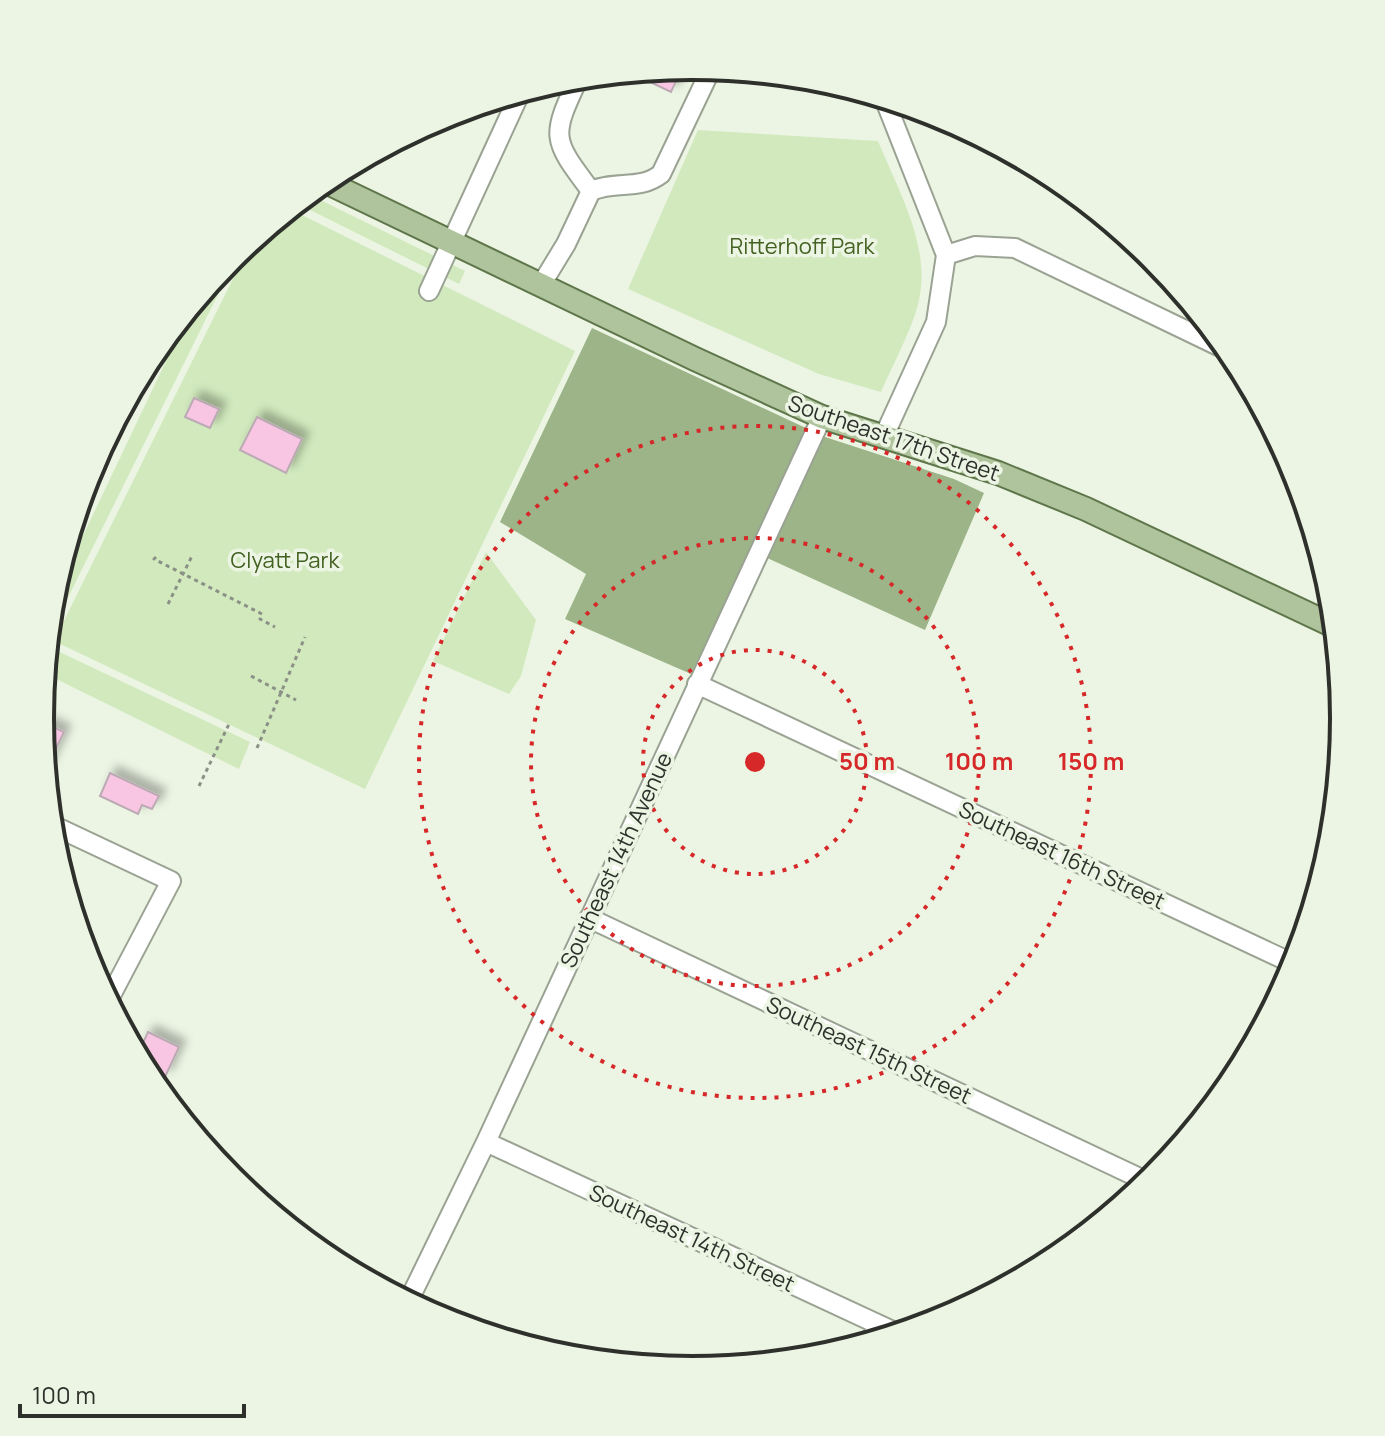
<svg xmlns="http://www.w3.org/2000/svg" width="1385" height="1436" font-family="Manrope,sans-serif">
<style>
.green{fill:#d1e9bd}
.forest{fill:#9cb487}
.building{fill:#f8c6e2;stroke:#bbaab3;stroke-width:2;filter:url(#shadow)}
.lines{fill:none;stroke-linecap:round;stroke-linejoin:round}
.minor-casing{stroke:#9aa393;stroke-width:22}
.major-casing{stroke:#5f764a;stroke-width:26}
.path{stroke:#8b9186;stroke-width:3;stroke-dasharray:4 4;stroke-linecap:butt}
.minor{stroke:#fff;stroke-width:18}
.major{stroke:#afc39c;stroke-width:22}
.ring{fill:none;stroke:#d62828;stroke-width:4;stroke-dasharray:4 8}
.labels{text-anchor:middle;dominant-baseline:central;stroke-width:7;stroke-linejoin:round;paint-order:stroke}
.park-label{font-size:22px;fill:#436121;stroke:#ecf5e4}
.street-label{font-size:22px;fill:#2e312b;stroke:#ecf5e4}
.rim{fill:none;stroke:#2e312b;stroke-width:4}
.centre{fill:#d62828;stroke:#ecf5e4;stroke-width:4}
.ring-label{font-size:24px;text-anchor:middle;font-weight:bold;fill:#d62828;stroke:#ecf5e4;stroke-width:7;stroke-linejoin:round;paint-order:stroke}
</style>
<defs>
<filter id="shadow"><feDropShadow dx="7" dy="-7" stdDeviation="4" flood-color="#0004"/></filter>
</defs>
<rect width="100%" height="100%" fill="#ecf5e4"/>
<path class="green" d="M698,130L878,141C898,190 931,246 919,300C914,325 892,367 881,392L819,374L628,289Z
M308,194L465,271L459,284L296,203Z
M290,209L575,351L365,789L54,641L253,238Z
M241,248L48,638L51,648L250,742L239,769L44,673L51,603L195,300L231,256Z
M486,552L536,620L521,676L509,694L433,661Z"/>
<path class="forest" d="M592,328L808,429L691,674L565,619L586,574L500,522Z
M822,436L954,479L984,493L925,630L765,557Z"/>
<path class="building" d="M683,66L671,92L629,72L648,70Z
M194,398L219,409L210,428L185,417Z
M257,417L302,439L286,473L240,450Z
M40,721L64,732L45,771Z
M110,773L159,796L152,809L142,805L138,814L100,796Z
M148,1032L179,1047L165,1077L157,1073L152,1083L137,1056Z"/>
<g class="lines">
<defs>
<path id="minor" d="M579,77C551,137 551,138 591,191
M946,255L975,246L1015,248L1233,353
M541,285L566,244L591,191C617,180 639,191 661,174L712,67
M429,291L521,91
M884,436L936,322L946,255L884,98
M697,684L1296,965
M50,824L171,881L108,1001
M589,918L1150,1183
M486,1142L899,1334
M408,1302L486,1142L822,417
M870,1343L877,1324"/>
<path id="major" d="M324,181L695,359L822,417L998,473L1086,509L1336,627"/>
</defs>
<use href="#minor" class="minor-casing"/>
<use href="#major" class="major-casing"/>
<path class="path" d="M156,557L154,559L262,614L260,619L275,627
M168,604L192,556
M251,676L296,700
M257,748L305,637
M199,786L230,722"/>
<use href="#minor" class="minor"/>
<use href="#major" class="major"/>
</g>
<g class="ring">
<circle cx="755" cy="762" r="112"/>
<circle cx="755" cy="762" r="224"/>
<circle cx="755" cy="762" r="336"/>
</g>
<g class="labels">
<g class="park-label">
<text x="802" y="246">Ritterhoff Park</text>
<text x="285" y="560">Clyatt Park</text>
</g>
<g class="street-label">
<text transform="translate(894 438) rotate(19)">Southeast 17th Street</text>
<text transform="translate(1062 855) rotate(25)">Southeast 16th Street</text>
<text transform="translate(616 860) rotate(-65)">Southeast 14th Avenue</text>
<text transform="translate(869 1050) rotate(25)">Southeast 15th Street</text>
<text transform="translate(692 1238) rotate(25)">Southeast 14th Street</text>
</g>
</g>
<path d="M0 0H1385V1436H0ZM54 718a638 638 0 1 1 1276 0a638 638 0 1 1-1276 0Z" fill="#ecf5e4" fill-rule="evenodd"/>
<path class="rim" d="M54 718a638 638 0 1 1 1276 0a638 638 0 1 1-1276 0Z"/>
<circle cx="755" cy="762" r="12" class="centre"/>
<g class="ring-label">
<text x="867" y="770">50 m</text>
<text x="979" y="770">100 m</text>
<text x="1091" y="770">150 m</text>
</g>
<path d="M20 1404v12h224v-12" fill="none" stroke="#2e312b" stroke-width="4"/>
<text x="32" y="1404" font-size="24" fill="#2e312b" stroke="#ecf5e4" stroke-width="6" paint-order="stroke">100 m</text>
</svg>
